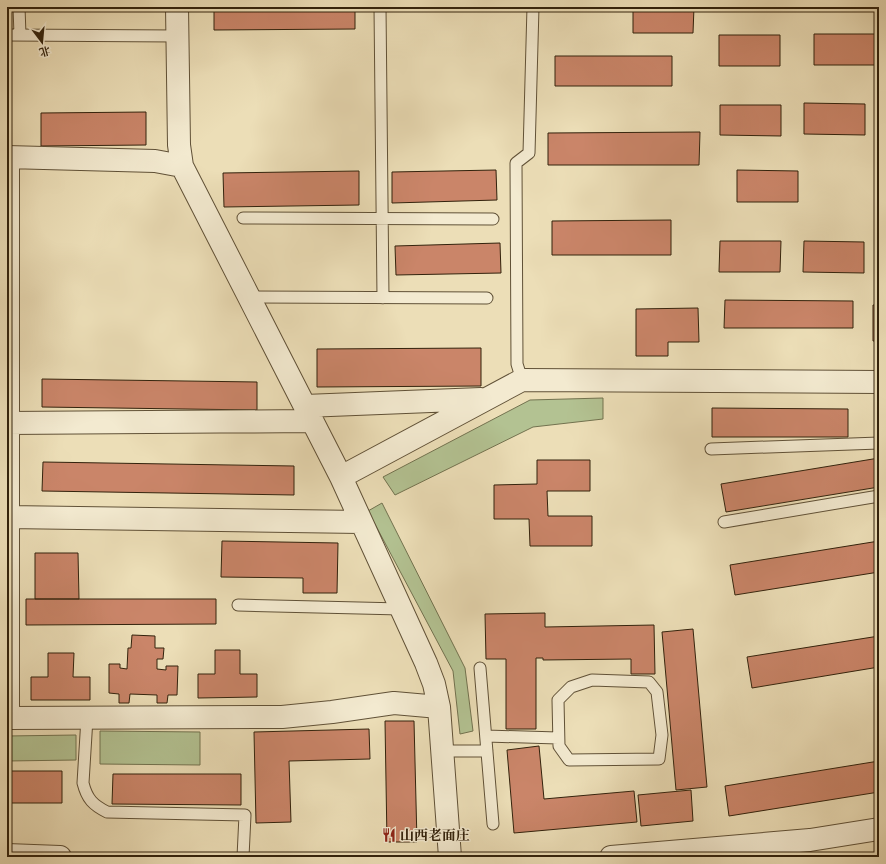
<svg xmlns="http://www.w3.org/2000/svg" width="886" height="864" font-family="Cardo,'Noto Serif SC',serif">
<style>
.green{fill:#b3c292;stroke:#72724f}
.building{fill:#ca8569;stroke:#32220c}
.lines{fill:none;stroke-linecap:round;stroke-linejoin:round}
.service-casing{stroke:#605137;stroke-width:13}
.minor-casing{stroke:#605137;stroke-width:24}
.service{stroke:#f3ead0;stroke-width:11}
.minor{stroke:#f3ead0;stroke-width:22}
.labels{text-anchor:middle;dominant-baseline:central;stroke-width:3;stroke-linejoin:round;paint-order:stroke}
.poi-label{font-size:14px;font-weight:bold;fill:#32220c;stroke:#f3ead0;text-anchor:start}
</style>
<rect width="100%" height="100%" fill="#ecdeb7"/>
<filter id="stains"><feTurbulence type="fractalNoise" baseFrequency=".005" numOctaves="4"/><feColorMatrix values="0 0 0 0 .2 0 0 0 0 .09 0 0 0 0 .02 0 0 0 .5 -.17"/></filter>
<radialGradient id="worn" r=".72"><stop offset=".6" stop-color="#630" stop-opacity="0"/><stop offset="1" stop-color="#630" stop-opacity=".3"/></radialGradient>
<path class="green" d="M603,398V419L533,427L395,495L383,477L530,400Z
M382,503L465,668L473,731L460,734L453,671L368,511Z
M100,731L200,732V765L100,764Z
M76,735V760L7,761V736Z"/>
<path class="building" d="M214,7H355V29L214,30Z
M633,7H694L693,33H633Z
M814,34H875V65H814Z
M719,35H780V66H719Z
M555,56H672V86H555Z
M804,103L865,104V135L804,134Z
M720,105H781V136L720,135Z
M146,112V145L41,146V113Z
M700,132L699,165H548V133Z
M496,170L497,200L392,203V172Z
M737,170L798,171V202H737Z
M359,171V205L224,207L223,173Z
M671,220V255H552V221Z
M720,241H781L780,272H719Z
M804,241L864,242V273L803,272Z
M500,243L501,273L396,275L395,246Z
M725,300L853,301V328H724Z
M873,305H879V341H873Z
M698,308L699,342H668V356H636V309Z
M481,348V386L317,387V349Z
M42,379L257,382V410L42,407Z
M712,408L848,409V437H712Z
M879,458V487L726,512L721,484Z
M537,460H590V491H547L548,516H592V546H530L529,519H494V485L537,484Z
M43,462L294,466V495L42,491Z
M222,541L338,543L337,593H303V578L221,577Z
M879,541V572L735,595L730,565Z
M35,553H78L79,599H35Z
M26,599H216V624L26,625Z
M545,613V627L654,625L655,674H631V659L543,660V658H536V729H506V659H486L485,614Z
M693,629L707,787L676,790L662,632Z
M132,635L155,636V648H164L163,659H157V669L166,670V666H178L177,695H168L167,703H157V695L130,694L129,703H119V694L109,693V664H120V668L127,669L128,648H131Z
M879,636V667L752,688L747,657Z
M215,650H240V674H257V697L198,698V674H215Z
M48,653H74L73,677H90V700H31V677H48Z
M385,721H414L417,842H387Z
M369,729L370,759L289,761L291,822L256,823L254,732Z
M539,746L544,799L634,791L637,822L514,833L507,750Z
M879,761V792L729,816L725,786Z
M7,771H62V803H7Z
M113,774H241V805L112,804Z
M691,790L693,821L641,826L638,795Z"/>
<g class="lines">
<defs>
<path id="service" d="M19,7L20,35
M380,7L383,298
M7,35L177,36
M243,218L493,219
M249,297L487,298
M522,380L517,364L516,163L529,153L533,7
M711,449L879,443
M724,522L879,496
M238,605L401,609
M480,668L493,824
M592,680L649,682L657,692L662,735L659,759L569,760L559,746L558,700L571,687Z
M87,718L83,783C87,799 93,805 107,812L245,815L243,857
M486,736L558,738
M443,751H487"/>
<path id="minor" d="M177,7L179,145L182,166L341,477L426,663L434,684L439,707L450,857
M7,157L155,161L182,166
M8,157V718
M305,406L481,399
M7,423L312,421
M341,477L522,380L879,382
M8,517L361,522
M7,718L282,717L332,712L394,703L439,707
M7,855L60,857
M611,857L810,840L879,829"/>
</defs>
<use href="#service" class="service-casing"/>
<use href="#minor" class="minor-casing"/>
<use href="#service" class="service"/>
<use href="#minor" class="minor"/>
</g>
<defs>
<symbol id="restaurant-bare" viewBox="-9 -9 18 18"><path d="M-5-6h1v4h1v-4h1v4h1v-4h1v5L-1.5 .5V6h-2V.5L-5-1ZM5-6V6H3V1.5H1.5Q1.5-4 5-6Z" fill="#8f2418" stroke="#f3ead0" stroke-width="2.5" paint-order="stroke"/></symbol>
</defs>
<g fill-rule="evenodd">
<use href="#restaurant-bare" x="379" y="825" width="20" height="20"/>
</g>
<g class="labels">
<g class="poi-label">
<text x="400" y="835">山西老面庄</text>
</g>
</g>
<rect width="886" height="864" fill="none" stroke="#ecdeb7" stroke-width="24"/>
<rect x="8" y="8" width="870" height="848" fill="none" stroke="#32220c" stroke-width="2"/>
<rect x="12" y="12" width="862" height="840" fill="none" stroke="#32220c"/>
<g transform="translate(42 42) rotate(164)" stroke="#f3ead0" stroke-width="3" paint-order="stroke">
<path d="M0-3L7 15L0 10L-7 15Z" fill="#32220c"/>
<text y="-6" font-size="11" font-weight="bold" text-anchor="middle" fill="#32220c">北</text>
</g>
<rect width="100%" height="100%" filter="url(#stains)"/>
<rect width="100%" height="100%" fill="url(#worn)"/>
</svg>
